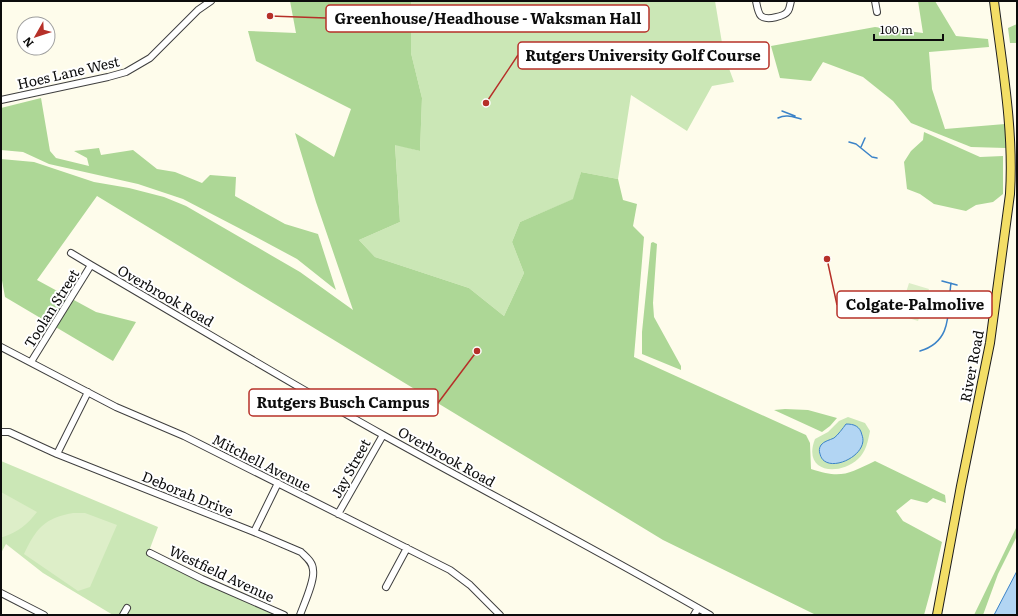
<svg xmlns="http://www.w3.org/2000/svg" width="1018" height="616" font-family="Literata,serif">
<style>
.green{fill:#cbe7b6;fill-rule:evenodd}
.forest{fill:#add796}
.pitch{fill:#ddeec8}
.water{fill:#b2d5f3;stroke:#3b83c8}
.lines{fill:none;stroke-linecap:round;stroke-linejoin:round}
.stream{stroke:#3b83c8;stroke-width:1.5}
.minor-casing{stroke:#3f3f3f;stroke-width:8}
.major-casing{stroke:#1d1d1d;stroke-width:10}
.minor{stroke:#fff;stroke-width:6}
.major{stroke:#f3de66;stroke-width:8}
.labels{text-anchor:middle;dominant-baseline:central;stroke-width:4;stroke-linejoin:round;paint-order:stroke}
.street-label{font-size:14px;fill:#0c0c0c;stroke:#fff}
.leader{fill:none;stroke:#b63029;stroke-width:1.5}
.callout-dot{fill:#b63029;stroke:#fff;stroke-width:1.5}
.callout{fill:#fff;stroke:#b63029;stroke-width:1.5}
.callout-label{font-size:15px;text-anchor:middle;font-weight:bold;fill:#0c0c0c}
</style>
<rect width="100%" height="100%" fill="#fefceb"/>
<path class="green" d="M411,1H715L724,55L734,82L712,86L687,131L631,95L618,179L581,172L574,199L520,222L512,242L524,273L504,316L469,288L375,257L359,240L400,222L395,144L420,151L422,98L411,53Z
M848,417L865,423L870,431C868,441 866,452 858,459C838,477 802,472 815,439L828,432L839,421ZM850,424L862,433L863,441L821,458C815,444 826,443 835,437C841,433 843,427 850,424Z
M1,461L158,527L149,551L285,615H113L43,573L6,544L1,553Z"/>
<path class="forest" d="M290,1H411V53L422,98L420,151L395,145L400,222L359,240L375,257L469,288L504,316L524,273L512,242L520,222L573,199L581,172L618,179L623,200L637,204L633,226L644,237L634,357L806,435L810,443L811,469C841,479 848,474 875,461L945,495L946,503L933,498L927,503L911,499L896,511L903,521L942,542L930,593L924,615H816L663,540L97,196L37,280L96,312L136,322L113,361L5,297L1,275V159L34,162L94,182L129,188L164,197L186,206L300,272L353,310L316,202L295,133L334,157L351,109L256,61L248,31L296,33Z
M918,1H935L956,36L988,39L989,47L929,52L932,89L945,129L1005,124L1006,148L971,147L911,123L893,101L863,77L823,62L811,81L780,78L771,46L875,27L923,33Z
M1017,24V43H1010L1008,28Z
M41,98L50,151L56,158L89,166L87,158L74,151L99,148L101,155L133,150L157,169L175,172L202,183L210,175L236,177L235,196L285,224L318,234L336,290L297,259L256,237L183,199L138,184L49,164L23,152L1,150V108Z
M924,132L980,157L1003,156V194L993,202L976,205L966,211L934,204L920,194L907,189L904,162L911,151L923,140Z
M653,242L657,244L653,303L654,317L681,366V370L642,354V332L651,243Z
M785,409L808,410L837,418L830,426L822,432L774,410Z
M1017,526V536L998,574L983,615H974Z"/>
<path class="pitch" d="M909,283L929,289L918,321L899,315Z
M1,492L37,512C27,525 18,532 3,537H1Z
M73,513H85L117,525L90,587L78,591L24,554C36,529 44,518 73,513Z"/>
<path class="water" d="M846,424C854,424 860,426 862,435C870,456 825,476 820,454C819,451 819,448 821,445C824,441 830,440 834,438C838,435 843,428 846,424Z
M1017,571V615H994Z"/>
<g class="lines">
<path class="stream" d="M782,111L795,116
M778,118C786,114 793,117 801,119
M849,142L856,144L872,157L877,158
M861,147L865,138
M942,281L957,285
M920,351C954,341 947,310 951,283"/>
<defs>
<path id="minor" d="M756,1C757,6 758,13 761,16C767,21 785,16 788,11C790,8 790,4 791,1
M875,1L877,12
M1,100L108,77L126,72L150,58L198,10L211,1
M71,253L91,265C189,322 286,381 385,436C493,496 603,553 710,615
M1,347L116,407L184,436L450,570L470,585L500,615
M31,362L91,265
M1,432H9L57,454L254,532L301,552C306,557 313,562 313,570C315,580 304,604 300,615
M57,454L88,392
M338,514L383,435
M254,532L278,483
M150,553L202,579L284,615
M386,587L407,548
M1,593L44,615
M123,615L127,608
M694,615L698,608"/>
<path id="major" d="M937,615L961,486L990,343L1010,194C1014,129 1002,65 994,1"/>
</defs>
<use href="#minor" class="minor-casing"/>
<use href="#major" class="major-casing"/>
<use href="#minor" class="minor"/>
<use href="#major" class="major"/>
</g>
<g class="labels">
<g class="street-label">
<text transform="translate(68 72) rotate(-13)">Hoes Lane West</text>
<text transform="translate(166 295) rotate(30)">Overbrook Road</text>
<text transform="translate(51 308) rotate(-58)">Toolan Street</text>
<text transform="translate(971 366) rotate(-79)">River Road</text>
<text transform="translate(447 456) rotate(29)">Overbrook Road</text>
<text transform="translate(262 462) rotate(27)">Mitchell Avenue</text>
<text transform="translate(350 468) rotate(-61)">Jay Street</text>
<text transform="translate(188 493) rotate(22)">Deborah Drive</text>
<text transform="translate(222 573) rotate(25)">Westfield Avenue</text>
</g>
</g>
<path class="leader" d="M270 16L326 18M486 103L518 55M827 259L837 305M477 351L438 403"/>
<g class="callout-dot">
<circle cx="270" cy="16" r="4"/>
<circle cx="486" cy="103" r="4"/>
<circle cx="827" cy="259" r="4"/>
<circle cx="477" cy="351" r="4"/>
</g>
<g class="callout">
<rect x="326" y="5" width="323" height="27" rx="4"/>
<rect x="518" y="42" width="251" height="27" rx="4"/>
<rect x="837" y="291" width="155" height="27" rx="4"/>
<rect x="249" y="389" width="189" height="27" rx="4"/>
</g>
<g class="callout-label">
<text x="488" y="24">Greenhouse/Headhouse - Waksman Hall</text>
<text x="643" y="61">Rutgers University Golf Course</text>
<text x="915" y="310">Colgate-Palmolive</text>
<text x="343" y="408">Rutgers Busch Campus</text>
</g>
<rect width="1018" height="616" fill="none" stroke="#0c0c0c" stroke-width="4"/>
<g transform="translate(36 36) rotate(231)"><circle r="19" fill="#ffffff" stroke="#9e9e9e"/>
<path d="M0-3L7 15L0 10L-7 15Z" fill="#b63029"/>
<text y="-6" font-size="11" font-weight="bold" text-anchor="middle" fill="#0c0c0c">N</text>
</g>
<path d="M874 34v6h69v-6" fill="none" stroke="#0c0c0c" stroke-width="2"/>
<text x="880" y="34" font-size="12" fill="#0c0c0c" stroke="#ffffff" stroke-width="3" paint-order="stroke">100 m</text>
</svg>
